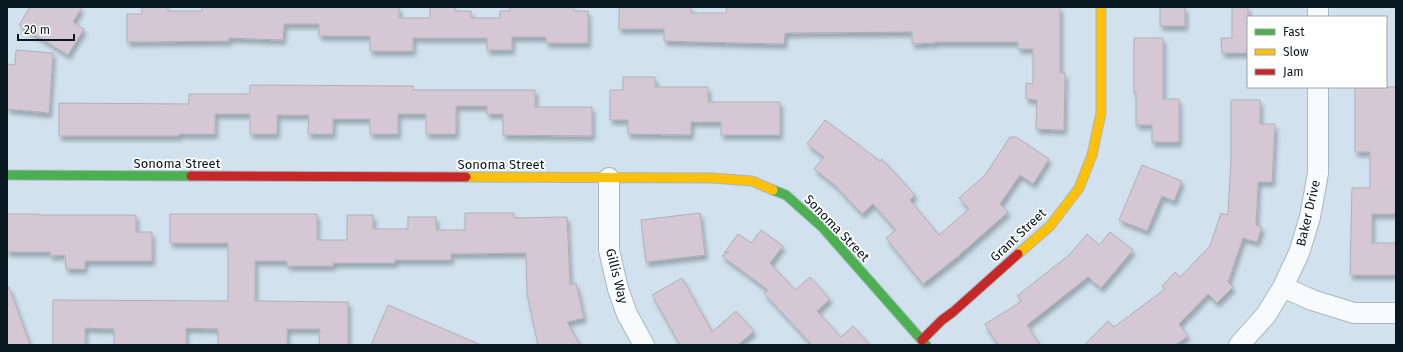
<svg xmlns="http://www.w3.org/2000/svg" width="1403" height="352" font-family="'Fira Sans',sans-serif">
<style>
.building{fill:#d5c8d4;stroke:#b0afb7;filter:url(#shadow)}
.lines{fill:none;stroke-linecap:round;stroke-linejoin:round}
.street-casing{stroke:#a7b6c1;stroke-width:22}
.fast-casing{stroke:#a7b6c1;stroke-width:11}
.slow-casing{stroke:#a7b6c1;stroke-width:11}
.jam-casing{stroke:#a7b6c1;stroke-width:11}
.street{stroke:#f8fbfc;stroke-width:20}
.fast{stroke:#4caf50;stroke-width:9}
.slow{stroke:#ffc107;stroke-width:9}
.jam{stroke:#c62828;stroke-width:9}
.labels{text-anchor:middle;dominant-baseline:central;stroke-width:3.5;stroke-linejoin:round;paint-order:stroke}
.street-label{font-size:13px;fill:#091721;stroke:#fff}
</style>
<defs>
<filter id="shadow"><feDropShadow dx="2.5" dy="4.5" stdDeviation="2" flood-color="#0004"/></filter>
</defs>
<rect width="100%" height="100%" fill="#d1e2ee"/>
<path class="building" d="M30,7H82L73,22L84,29L68,55L19,25Z
M142,7H168V11H202V7H399V18H430V7H455V11H471V18H500V11H510V7H574V11H588V43H546V37H512V50H487V38H413V51H370V36H319V24H284L283,40L229,38V41L127,42V14H142Z
M619,7H691V13H726L727,7H1060V73H1065L1064,130L1036,129L1037,100L1026,99V83L1033,84V49H1018V42H935V43L912,44V32L785,33L784,44L664,41V29H619Z
M1160,7H1185V26H1160Z
M1232,7H1248V53H1222L1221,38H1232Z
M1134,38H1163V99H1179V142H1152V125H1136V93H1134Z
M16,50L53,53L49,113L7,109V64L15,65Z
M623,77H655V87H708V102H780V135H721V122H691V135L628,134V120H610V90H623Z
M250,85L413,86V90H535V107H592V136L503,135V114H487V106H456V134H426V114H398V134H370V119H333V134H308L309,115H277V134H250V114H215V134H179V136H59V103L189,104V94H250Z
M1355,87H1396V214H1372V243H1396V275H1350L1352,188H1370V152H1355Z
M1231,100H1260V124H1275L1272,182H1258L1256,225L1262,227L1257,242L1243,238L1228,282L1233,287L1217,303L1208,294L1179,324L1188,336L1175,345H1084L1108,321L1114,327L1165,289L1162,286L1175,272L1180,277L1210,246L1221,213L1228,215L1231,160Z
M825,120L880,161L882,159L915,195L910,200L939,235L969,209L959,198L985,175L1010,137H1016L1049,159L1033,184L1020,175L1000,204L1008,212L956,258L923,284L886,238L896,230L873,204L862,214L835,185L814,169L824,157L807,144Z
M1142,165L1182,181L1174,201L1162,196L1147,231L1119,220Z
M465,213H514V218L567,217L570,285L576,283L584,318L567,322L580,345H538L527,294L526,253L451,254V260H395V263H333V266H287V261H255V301L348,302V345H319L320,329H287V345H218V329L186,328V345H114V329L85,328V345H53V300L228,301V243H170V214H317V240H347V215H373V229H408V217H436V230H465Z
M700,213L705,255L646,262L641,220Z
M7,214H39V215H136V232H152V261H85V269H66L65,255L50,256V252H7Z
M761,230L783,246L770,263L795,290L810,277L830,299L817,311L841,337L853,326L870,345H812L764,293L768,290L722,256L729,252L724,253L738,234L751,243Z
M1110,232L1133,250L1101,288L1088,277L1027,325L1040,345H998L985,324L1022,301L1017,296L1069,255L1087,234L1099,245Z
M682,278L712,332L736,311L754,331L738,345H680L652,295Z
M9,287L30,345H7V288Z
M388,305L481,345H371Z"/>
<g class="lines">
<defs>
<path id="street" d="M1318,7V17
M609,178V250L618,289L627,314L644,345
M1283,287L1312,300L1354,313H1396
M1239,345L1266,315L1283,287L1299,253L1310,217L1318,173V87"/>
<path id="fast" d="M7,175L191,176
M773,190L786,195L823,228L926,345"/>
<path id="slow" d="M466,177L713,178L752,181L773,190
M1018,254L1050,226L1079,188L1092,155L1101,113V7"/>
<path id="jam" d="M191,176L466,177
M922,340L942,320L953,312L1018,254"/>
</defs>
<use href="#street" class="street-casing"/>
<use href="#fast" class="fast-casing"/>
<use href="#slow" class="slow-casing"/>
<use href="#jam" class="jam-casing"/>
<use href="#street" class="street"/>
<use href="#fast" class="fast"/>
<use href="#slow" class="slow"/>
<use href="#jam" class="jam"/>
</g>
<g class="labels">
<g class="street-label">
<text x="177" y="163">Sonoma Street</text>
<text x="501" y="164">Sonoma Street</text>
<text transform="translate(1308 213) rotate(-77)">Baker Drive</text>
<text transform="translate(837 228) rotate(46)">Sonoma Street</text>
<text transform="translate(1018 235) rotate(-43)">Grant Street</text>
<text transform="translate(617 276) rotate(76)">Gillis Way</text>
</g>
</g>
<rect width="1403" height="352" fill="none" stroke="#091721" stroke-width="16"/>
<rect x="1247" y="16" width="140" height="72" fill="#ffffff" stroke="#9da2a6"/>
<rect x="1255" y="29" width="20" height="6" fill="#4caf50" stroke="#9da2a6"/>
<text x="1283" y="36" font-size="12" fill="#091721">Fast</text>
<rect x="1255" y="49" width="20" height="6" fill="#ffc107" stroke="#9da2a6"/>
<text x="1283" y="56" font-size="12" fill="#091721">Slow</text>
<rect x="1255" y="69" width="20" height="6" fill="#c62828" stroke="#9da2a6"/>
<text x="1283" y="76" font-size="12" fill="#091721">Jam</text>
<path d="M18 34v6h56v-6" fill="none" stroke="#091721" stroke-width="2"/>
<text x="24" y="34" font-size="12" fill="#091721" stroke="#ffffff" stroke-width="3" paint-order="stroke">20 m</text>
</svg>
